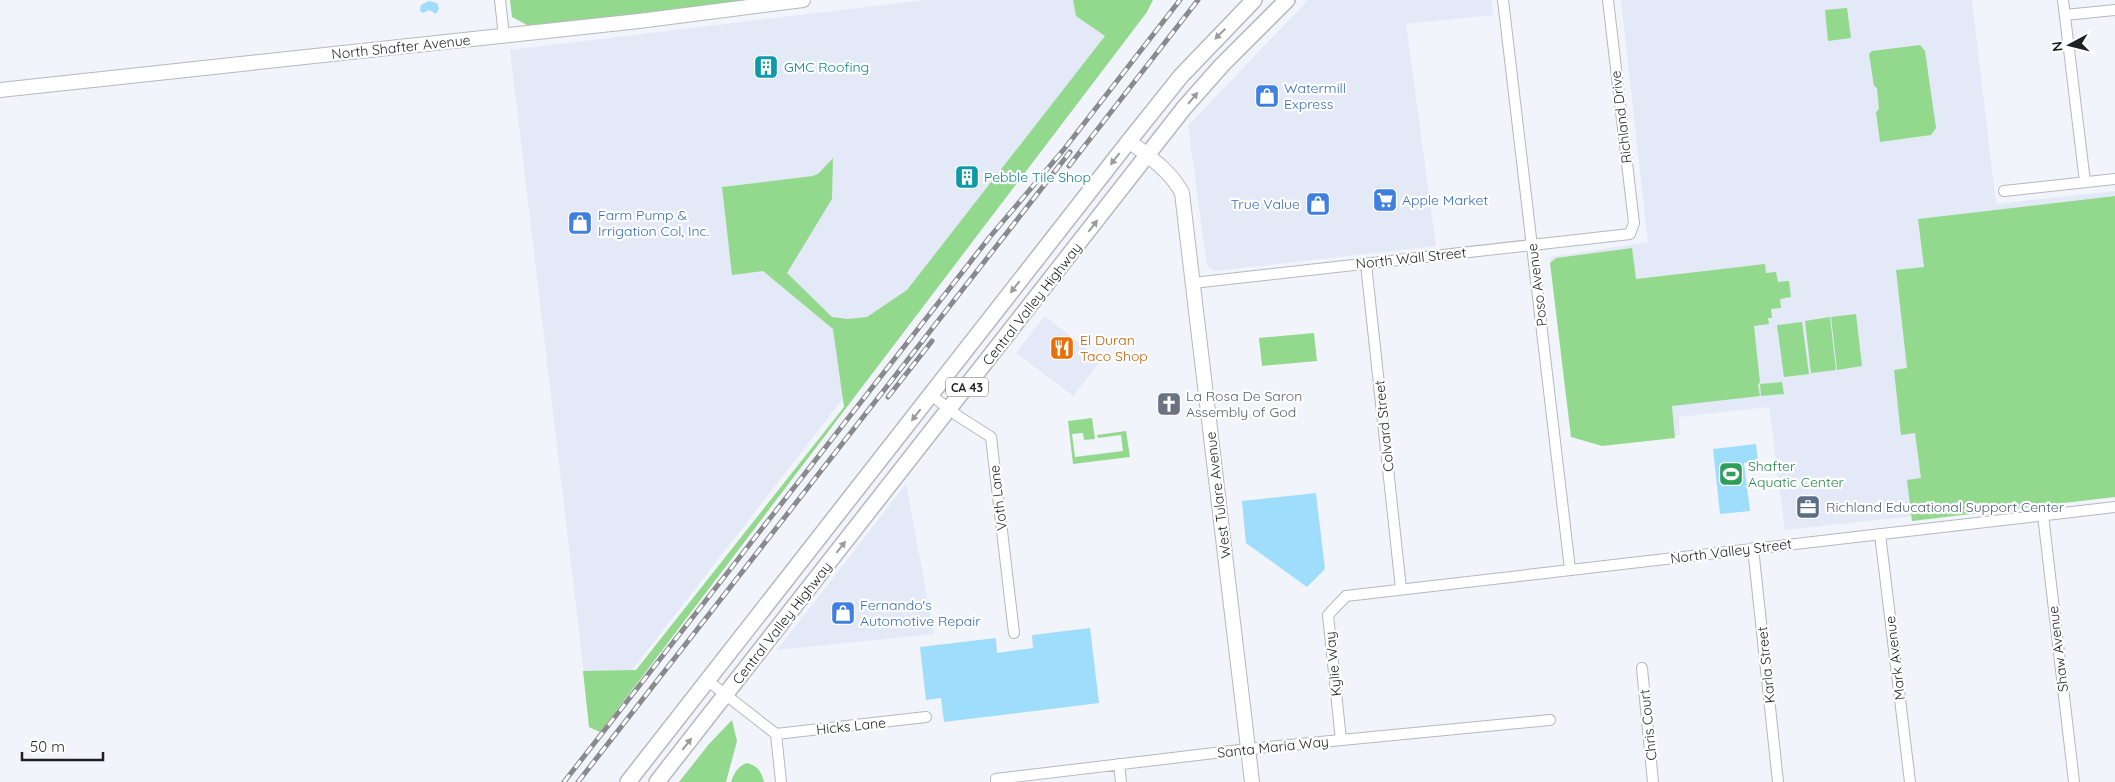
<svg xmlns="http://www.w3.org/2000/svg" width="2115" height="782" font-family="Quicksand,sans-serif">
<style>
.built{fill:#e4e9f7}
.green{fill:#93d98d}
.water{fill:#9edefc}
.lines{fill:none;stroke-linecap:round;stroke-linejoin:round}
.street-casing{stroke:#b6b8be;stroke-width:12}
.secondary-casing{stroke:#b6b8be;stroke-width:16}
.primary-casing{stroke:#b6b8be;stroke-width:18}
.street{stroke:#fff;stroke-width:10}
.secondary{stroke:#fff;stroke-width:14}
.primary{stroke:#fff;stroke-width:15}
.rail-casing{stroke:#888a8e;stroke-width:5}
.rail{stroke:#fff;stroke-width:3;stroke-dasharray:9;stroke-linecap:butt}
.oneway{fill:#9a9b9c}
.labels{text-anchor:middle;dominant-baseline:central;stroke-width:4.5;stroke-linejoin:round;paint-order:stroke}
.shield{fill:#fff;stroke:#626364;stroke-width:1}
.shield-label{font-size:12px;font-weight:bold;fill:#1f2022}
.street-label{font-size:14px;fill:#1f2022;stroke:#fff}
.culture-label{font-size:14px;fill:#0d838f;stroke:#fff;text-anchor:start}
.shop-label{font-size:14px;fill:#366cbe;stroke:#fff;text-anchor:start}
.food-label{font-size:14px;fill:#c56008;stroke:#fff;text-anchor:start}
.worship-label{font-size:14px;fill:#5b616d;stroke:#fff;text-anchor:start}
.leisure-label{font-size:14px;fill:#27864d;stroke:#fff;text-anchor:start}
.service-label{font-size:14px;fill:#4e5e75;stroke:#fff;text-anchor:start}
</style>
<rect width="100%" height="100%" fill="#f2f4fb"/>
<path class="built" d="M924,0H1153L590,724L510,50Z
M1308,0H1492L1493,15L1406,24L1436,246L1215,271L1207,266L1188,126Z
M1621,0H1972L1996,204L2115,191V494L1785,530L1769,407L1679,417L1680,435L1605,442L1573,437L1550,257L1648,242Z
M1045,316L1101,360L1073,396L1016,353Z
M906,484L934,634L777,650Z"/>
<path class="green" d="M510,0H758L529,26L512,17Z
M1073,0H1153L1147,12L600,732L589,727L583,671L636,670L844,407L833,329L763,271L732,275L722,187L813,176L819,173L833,158L832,199L787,273L832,317L848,319L867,317L907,290L1105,36L1076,16Z
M1847,8L1851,38L1828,41L1825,10Z
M1920,45L1925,51L1936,128L1931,135L1880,142L1876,112L1879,109L1877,88L1874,86L1869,54L1872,51Z
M2115,196V497L1912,521L1907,480L1921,478L1915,433L1901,435L1894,370L1907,368L1896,270L1924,267L1918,219Z
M1632,248L1636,279L1765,264L1766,273L1776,272L1778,282L1789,281L1791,297L1780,299L1781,308L1771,309L1772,318H1768L1769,324L1754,326L1760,383L1758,384L1760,396L1672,406L1675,438L1602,446L1571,437L1550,263L1556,258Z
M1856,314L1862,366L1837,370L1831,317Z
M1830,317L1836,370L1811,373L1805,321Z
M1802,322L1809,374L1784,377L1777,325Z
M1314,333L1317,361L1262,366L1259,338Z
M1782,382L1784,394L1761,396L1760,384Z
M1092,418L1095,439L1084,440L1083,433L1072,434L1075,457L1123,451L1121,435L1098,438L1097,435L1126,431L1130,457L1073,464L1068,421Z
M732,720L737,741L726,782H679L709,744Z
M747,763C758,766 761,771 764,782H731C734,773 738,766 747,763Z"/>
<path class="water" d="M429,1L437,3L439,9L436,14L429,10L423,13L420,11L421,5Z
M1756,444L1758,461L1744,463L1750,511L1720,514L1713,449Z
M1316,493L1325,569L1307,587L1246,543L1242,501Z
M1090,628L1099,703L944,722L941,698L926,700L920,647L996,638L997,653L1033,648L1032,635Z"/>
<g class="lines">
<defs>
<path id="street" d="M500,0L504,36
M1503,0L1570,569
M2063,0L2085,182
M2065,15L2115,10
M2004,191L2115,179
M1366,264L1401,589
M1193,283L1630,234L1634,223L1608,0
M931,395L958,416L991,437L1014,633
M2043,515L2074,782
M1880,534L1910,782
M1753,548L1778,782
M1642,668L1653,782
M708,681L776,734L781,782
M776,734L926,717
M1341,740L1328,615L1346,596L2115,507
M1119,764L1121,782
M996,782V779L1248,749L1550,720"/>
<path id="secondary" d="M0,90L639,21L803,0
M1129,141C1148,156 1171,171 1182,193L1252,782"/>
<path id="primary" d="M628,782L1129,141L1181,76L1254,0
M657,782L1184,108L1222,65L1287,0"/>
</defs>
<use href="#street" class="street-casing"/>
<use href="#secondary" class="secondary-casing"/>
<use href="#primary" class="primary-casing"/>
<use href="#street" class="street"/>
<use href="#secondary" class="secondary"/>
<use href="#primary" class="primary"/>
<defs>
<path id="rail" d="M1069,166L1198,0
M888,397L932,341
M564,782L989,238L1065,148L1180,0
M578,782L1070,152"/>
</defs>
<use href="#rail" class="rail-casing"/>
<use href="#rail" class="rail"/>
</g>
<defs><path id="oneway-solid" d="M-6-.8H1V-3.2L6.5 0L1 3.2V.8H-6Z" transform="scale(1.25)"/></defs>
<g class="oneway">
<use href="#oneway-solid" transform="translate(1220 34) rotate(135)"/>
<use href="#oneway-solid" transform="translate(1193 98) rotate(-50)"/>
<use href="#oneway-solid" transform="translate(1115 159) rotate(128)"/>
<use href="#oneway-solid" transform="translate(1093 226) rotate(-52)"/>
<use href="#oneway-solid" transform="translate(1015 287) rotate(128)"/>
<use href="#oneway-solid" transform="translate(916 415) rotate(128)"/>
<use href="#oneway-solid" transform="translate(841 547) rotate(-52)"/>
<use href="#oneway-solid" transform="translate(687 744) rotate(-52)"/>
</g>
<defs>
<symbol id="building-square" viewBox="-11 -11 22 22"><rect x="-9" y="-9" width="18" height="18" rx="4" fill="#0f9aa8" stroke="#fff"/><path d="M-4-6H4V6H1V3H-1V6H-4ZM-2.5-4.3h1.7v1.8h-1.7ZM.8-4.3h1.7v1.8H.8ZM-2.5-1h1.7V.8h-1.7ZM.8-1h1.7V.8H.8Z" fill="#fff"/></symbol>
<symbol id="shop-square" viewBox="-11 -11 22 22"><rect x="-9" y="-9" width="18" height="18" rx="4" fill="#3f7fe0" stroke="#fff"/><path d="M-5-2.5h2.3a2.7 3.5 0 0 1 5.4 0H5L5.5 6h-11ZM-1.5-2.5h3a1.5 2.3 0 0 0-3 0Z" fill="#fff"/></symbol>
<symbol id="supermarket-square" viewBox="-11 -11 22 22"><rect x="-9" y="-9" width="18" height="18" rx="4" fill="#3f7fe0" stroke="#fff"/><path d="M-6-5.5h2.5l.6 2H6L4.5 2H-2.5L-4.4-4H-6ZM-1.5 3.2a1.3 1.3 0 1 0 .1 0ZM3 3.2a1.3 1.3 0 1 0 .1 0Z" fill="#fff"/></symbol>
<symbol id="restaurant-square" viewBox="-11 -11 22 22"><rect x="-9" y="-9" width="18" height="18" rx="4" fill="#e8710a" stroke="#fff"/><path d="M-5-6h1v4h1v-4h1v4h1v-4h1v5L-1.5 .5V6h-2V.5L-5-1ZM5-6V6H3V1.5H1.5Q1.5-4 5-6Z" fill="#fff"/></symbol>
<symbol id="church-square" viewBox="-11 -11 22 22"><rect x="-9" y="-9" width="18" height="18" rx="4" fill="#6b7280" stroke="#fff"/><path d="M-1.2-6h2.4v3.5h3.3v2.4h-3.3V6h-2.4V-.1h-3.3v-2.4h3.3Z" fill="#fff"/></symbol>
<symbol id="stadium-square" viewBox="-11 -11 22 22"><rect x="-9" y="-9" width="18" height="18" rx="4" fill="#2e9e5b" stroke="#fff"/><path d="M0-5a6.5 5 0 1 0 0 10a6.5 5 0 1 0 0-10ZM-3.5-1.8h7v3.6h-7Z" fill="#fff"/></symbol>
<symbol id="office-square" viewBox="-11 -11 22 22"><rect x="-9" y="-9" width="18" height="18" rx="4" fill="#5c6f8a" stroke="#fff"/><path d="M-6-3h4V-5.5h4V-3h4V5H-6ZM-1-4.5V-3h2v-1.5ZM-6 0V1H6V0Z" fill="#fff"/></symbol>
</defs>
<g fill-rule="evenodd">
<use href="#building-square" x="752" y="53" width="28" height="28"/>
<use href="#shop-square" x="1253" y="82" width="28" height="28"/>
<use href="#building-square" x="953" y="163" width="28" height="28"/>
<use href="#supermarket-square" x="1371" y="186" width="28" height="28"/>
<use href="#shop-square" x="1304" y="190" width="28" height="28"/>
<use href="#shop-square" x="566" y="209" width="28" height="28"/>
<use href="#restaurant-square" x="1048" y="334" width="28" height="28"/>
<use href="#church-square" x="1155" y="390" width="28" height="28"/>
<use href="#stadium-square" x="1717" y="460" width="28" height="28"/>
<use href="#office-square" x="1794" y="493" width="28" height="28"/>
<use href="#shop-square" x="829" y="599" width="28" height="28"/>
</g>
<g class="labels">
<rect class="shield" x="946" y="377.5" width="42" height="19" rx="4"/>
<g class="shield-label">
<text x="967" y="387">CA 43</text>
</g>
<g class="street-label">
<text transform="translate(401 47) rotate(-6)">North Shafter Avenue</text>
<text transform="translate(1621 117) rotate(-97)">Richland Drive</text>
<text transform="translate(1411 258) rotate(-6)">North Wall Street</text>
<text transform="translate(1537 285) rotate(-97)">Poso Avenue</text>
<text transform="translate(1032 304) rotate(-52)">Central Valley Highway</text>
<text transform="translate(1384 426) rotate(-96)">Colvard Street</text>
<text transform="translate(1218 495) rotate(-97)">West Tulare Avenue</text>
<text transform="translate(998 498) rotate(-97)">Voth Lane</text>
<text transform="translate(1731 551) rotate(-7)">North Valley Street</text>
<text transform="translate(782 623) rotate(-52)">Central Valley Highway</text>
<text transform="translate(2058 649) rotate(-97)">Shaw Avenue</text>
<text transform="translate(1895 658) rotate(-97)">Mark Avenue</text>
<text transform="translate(1333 664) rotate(-96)">Kylie Way</text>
<text transform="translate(1766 665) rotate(-96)">Karla Street</text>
<text transform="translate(1648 725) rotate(-96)">Chris Court</text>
<text transform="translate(851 726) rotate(-6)">Hicks Lane</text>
<text transform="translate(1273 747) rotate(-6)">Santa Maria Way</text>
</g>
<g class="culture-label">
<text x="784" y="67">GMC Roofing</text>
<text x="984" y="177">Pebble Tile Shop</text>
</g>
<g class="shop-label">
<text x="1284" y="88">Watermill<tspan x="1284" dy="16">Express</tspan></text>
<text x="1402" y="200">Apple Market</text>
<text x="1300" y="204" text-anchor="end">True Value</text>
<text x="598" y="215">Farm Pump &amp;<tspan x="598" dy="16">Irrigation Col, Inc.</tspan></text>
<text x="860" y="605">Fernando's<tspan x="860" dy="16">Automotive Repair</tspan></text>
</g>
<g class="food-label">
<text x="1080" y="340">El Duran<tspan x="1080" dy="16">Taco Shop</tspan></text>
</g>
<g class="worship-label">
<text x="1186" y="396">La Rosa De Saron<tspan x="1186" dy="16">Assembly of God</tspan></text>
</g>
<g class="leisure-label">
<text x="1748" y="466">Shafter<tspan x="1748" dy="16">Aquatic Center</tspan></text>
</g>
<g class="service-label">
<text x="1826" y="507">Richland Educational Support Center</text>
</g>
</g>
<g transform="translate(2070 45) rotate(263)" stroke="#ffffff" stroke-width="4" paint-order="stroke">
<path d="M0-4L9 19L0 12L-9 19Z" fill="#1f2022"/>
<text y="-8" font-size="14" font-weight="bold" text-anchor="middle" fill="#1f2022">N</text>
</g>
<path d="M22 752v8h81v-8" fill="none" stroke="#1f2022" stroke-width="2.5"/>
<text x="30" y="752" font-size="15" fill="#1f2022" stroke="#ffffff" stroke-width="4" paint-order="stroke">50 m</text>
</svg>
